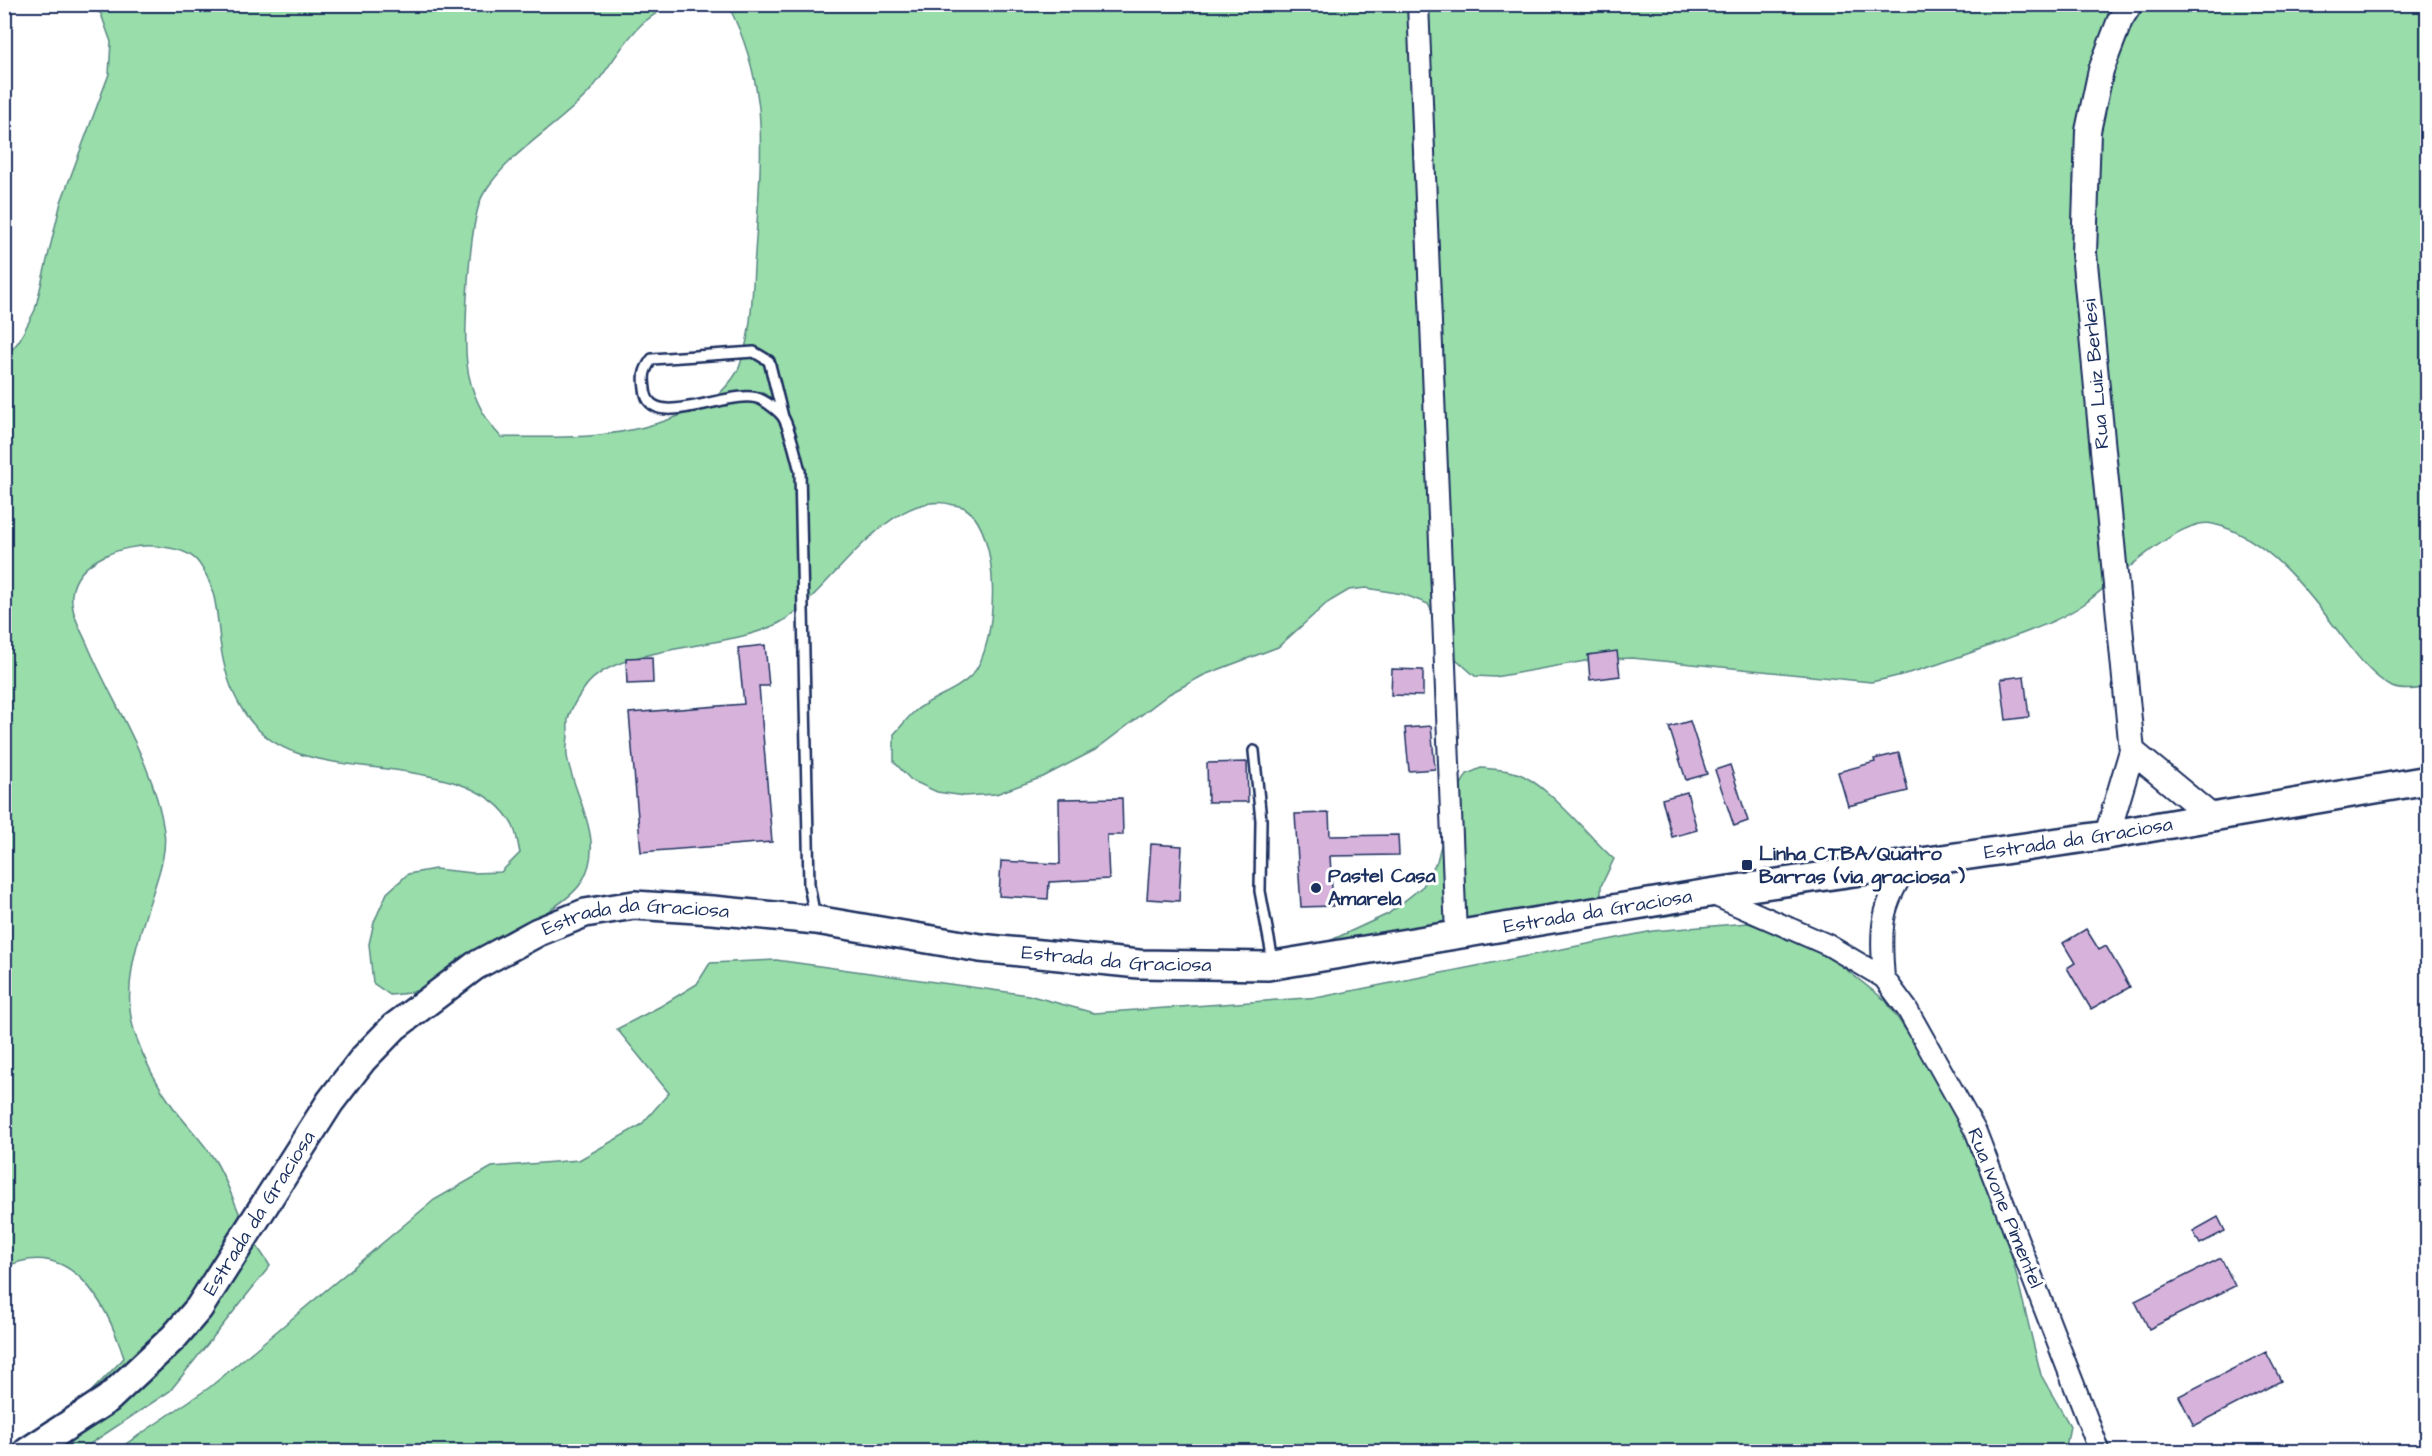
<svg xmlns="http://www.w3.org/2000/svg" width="2432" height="1456" font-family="'Architects Daughter',sans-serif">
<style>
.green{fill:#98ddaa;stroke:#5a8684;stroke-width:1.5}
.building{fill:#d7b3dc;stroke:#1b2f5e;stroke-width:1.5}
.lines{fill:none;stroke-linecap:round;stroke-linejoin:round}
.service-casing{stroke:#1b2f5e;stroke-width:14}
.minor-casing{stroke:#1b2f5e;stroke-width:24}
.tertiary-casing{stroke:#1b2f5e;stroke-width:28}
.secondary-casing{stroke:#1b2f5e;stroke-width:32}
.service{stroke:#fff;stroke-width:9}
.minor{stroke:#fff;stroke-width:20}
.tertiary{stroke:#fff;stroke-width:24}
.secondary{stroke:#fff;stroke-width:27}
.poi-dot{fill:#1b2f5e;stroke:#fff;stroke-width:2}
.labels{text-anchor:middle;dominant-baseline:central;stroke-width:6;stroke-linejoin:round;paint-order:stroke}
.street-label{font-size:20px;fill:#1b2f5e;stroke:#fff}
.poi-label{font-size:20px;font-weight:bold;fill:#1b2f5e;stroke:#fff;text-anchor:start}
</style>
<rect width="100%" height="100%" fill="#fff"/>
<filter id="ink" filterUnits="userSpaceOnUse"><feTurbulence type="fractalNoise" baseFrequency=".0167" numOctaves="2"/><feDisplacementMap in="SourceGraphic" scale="12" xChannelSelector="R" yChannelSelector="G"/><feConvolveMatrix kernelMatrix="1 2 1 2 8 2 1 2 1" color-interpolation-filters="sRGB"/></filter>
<g filter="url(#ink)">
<path class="green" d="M89,5H669C660,11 651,16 643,23C622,42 608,71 589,92C557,127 510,151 484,193C469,216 463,334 467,364C470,391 483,418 501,437C568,438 620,440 684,414C695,410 711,403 719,394C726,387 737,375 740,365C753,330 752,290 755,253C758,205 763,156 759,108C755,73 744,36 728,5H2427V686C2419,690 2401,691 2392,687C2370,675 2356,654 2341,635C2309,593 2267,536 2213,524C2179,516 2112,584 2084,604C2058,622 2026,632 1997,643C1956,658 1914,674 1871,682L1632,658L1591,660L1495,677L1475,676L1456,659L1428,604L1403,594L1366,588L1349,590L1327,603L1278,647L1204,675L1169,694L1095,750L1043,777L996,794L965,796L937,792L911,780L894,762V734C901,727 907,718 914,712C931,697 956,692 972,675C999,645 1002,532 965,508C962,506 958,506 954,505C891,485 833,588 786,619C738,651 619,642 586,686C580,694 572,706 569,716C567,720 568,728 568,733C568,740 566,749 567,756C574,798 608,841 581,883C566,906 515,929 490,943C465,957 444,978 418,990C410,994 399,994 390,995L373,983L369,944L374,922L387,893L408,874L435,869L473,873L501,872L520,853C518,845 517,834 513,826C481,761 358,775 297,753C247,736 226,690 220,641C217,613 216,585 198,562C189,550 168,547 154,546C124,544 76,560 72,594C70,612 81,630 88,646C114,707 155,765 164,831C167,852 159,873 153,892C139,936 120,988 135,1034C144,1060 157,1085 173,1107C187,1126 204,1142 216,1162C230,1186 237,1213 251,1237C257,1247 264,1256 270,1266L170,1391L78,1452L23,1451L75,1408L124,1358C107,1304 72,1236 5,1267V358L19,341L35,310L61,202L109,74L111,42L101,14Z
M1481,768C1491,769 1503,769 1513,772C1544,779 1588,836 1614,859L1601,886V907L1611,914H1681L1444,945L1299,955L1388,914L1423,886L1437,861L1453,799L1467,774Z
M1748,923L1820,949L1886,1001L1945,1088L1997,1196L2041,1375L2070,1426L2065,1452H114L210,1387L434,1200L492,1167L579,1160L641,1125L669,1093L617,1029L661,1006L697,984L710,963L776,960L1028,995L1094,1013L1321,997L1653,931Z"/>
<path class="building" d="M765,645L769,686H759L772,842L641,852L629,713L744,704L738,648Z
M1617,651L1620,676L1590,680L1588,655Z
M652,657L653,683L627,684L626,658Z
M1392,669L1423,670V696L1391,695Z
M2024,676L2029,717L2006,720L2001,679Z
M1690,721L1707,774L1686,780L1669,727Z
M1431,726L1435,769L1409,771L1405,728Z
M1899,753L1908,791L1848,806L1838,772L1875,762L1874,759Z
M1247,762L1248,802H1208L1207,763Z
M1730,765L1748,821L1734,826L1715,770Z
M1687,792L1697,830L1672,837L1662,799Z
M1122,798L1123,835H1107L1109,879L1049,882L1048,899L999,896L1001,861L1060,864L1059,799Z
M1329,813L1330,836L1398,835L1399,855L1330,856L1333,906L1301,907L1295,814Z
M1151,844L1182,846L1179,901L1147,899Z
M2086,929L2099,950L2106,946L2130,987L2091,1009L2067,968L2075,963L2063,943Z
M2218,1217L2225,1231L2200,1244L2193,1231Z
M2221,1258L2235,1286L2149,1329L2135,1301Z
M2266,1352L2281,1381L2194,1426L2179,1396Z"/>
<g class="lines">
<defs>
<path id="service" d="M783,417L769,361L754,352L652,359C644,370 643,375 645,389C649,436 735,384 762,400C768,403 779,411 783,417C790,428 796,457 800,471L809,885L815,917
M1254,751L1261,820L1260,891L1271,950L1269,963"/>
<path id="minor" d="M1418,4L1456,935
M1709,893L1828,945L1884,978L1907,1009L1976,1132L2100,1452
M1884,978C1880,930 1880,906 1908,866"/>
<path id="tertiary" d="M2132,751L2212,817
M2107,835L2132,751L2084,253L2088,131L2101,70L2120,20L2130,4"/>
<g id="secondary">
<path id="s1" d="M27,1452L108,1399L174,1337L199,1308L330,1102L363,1059L394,1027L475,966L538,932L585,913L634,905L712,910L816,920L980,948L1139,964L1268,966L1709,893L2107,835L2428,780"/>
</g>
</defs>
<use href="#service" class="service-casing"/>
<use href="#minor" class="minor-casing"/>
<use href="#tertiary" class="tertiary-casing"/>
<use href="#secondary" class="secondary-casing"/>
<use href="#service" class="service"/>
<use href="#minor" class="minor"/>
<use href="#tertiary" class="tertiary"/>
<use href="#secondary" class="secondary"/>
</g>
</g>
<g class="poi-dot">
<rect x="1741" y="859" width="12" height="12" rx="3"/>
<circle cx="1316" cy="888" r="6"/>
</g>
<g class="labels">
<g class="street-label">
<text transform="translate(2096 374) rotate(-95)">Rua Luiz Berlesi</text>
<text stroke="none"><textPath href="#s1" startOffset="2300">Estrada da Graciosa</textPath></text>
<text stroke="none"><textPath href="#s1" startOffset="1814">Estrada da Graciosa</textPath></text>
<text stroke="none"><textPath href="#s1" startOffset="842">Estrada da Graciosa</textPath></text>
<text stroke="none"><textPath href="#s1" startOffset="1328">Estrada da Graciosa</textPath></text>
<text transform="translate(2005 1208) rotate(68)">Rua Ivone Pimentel</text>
<text stroke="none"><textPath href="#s1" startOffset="338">Estrada da Graciosa</textPath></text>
</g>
<g class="poi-label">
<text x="1759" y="854">Linha CTBA/Quatro<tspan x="1759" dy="23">Barras (via graciosa )</tspan></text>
<text x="1328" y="876">Pastel Casa<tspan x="1328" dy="23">Amarela</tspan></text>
</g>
</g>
<rect width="2432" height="1456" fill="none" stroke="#fff" stroke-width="24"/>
<rect x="12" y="12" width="2408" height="1432" fill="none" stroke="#1b2f5e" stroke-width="2" filter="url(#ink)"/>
</svg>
